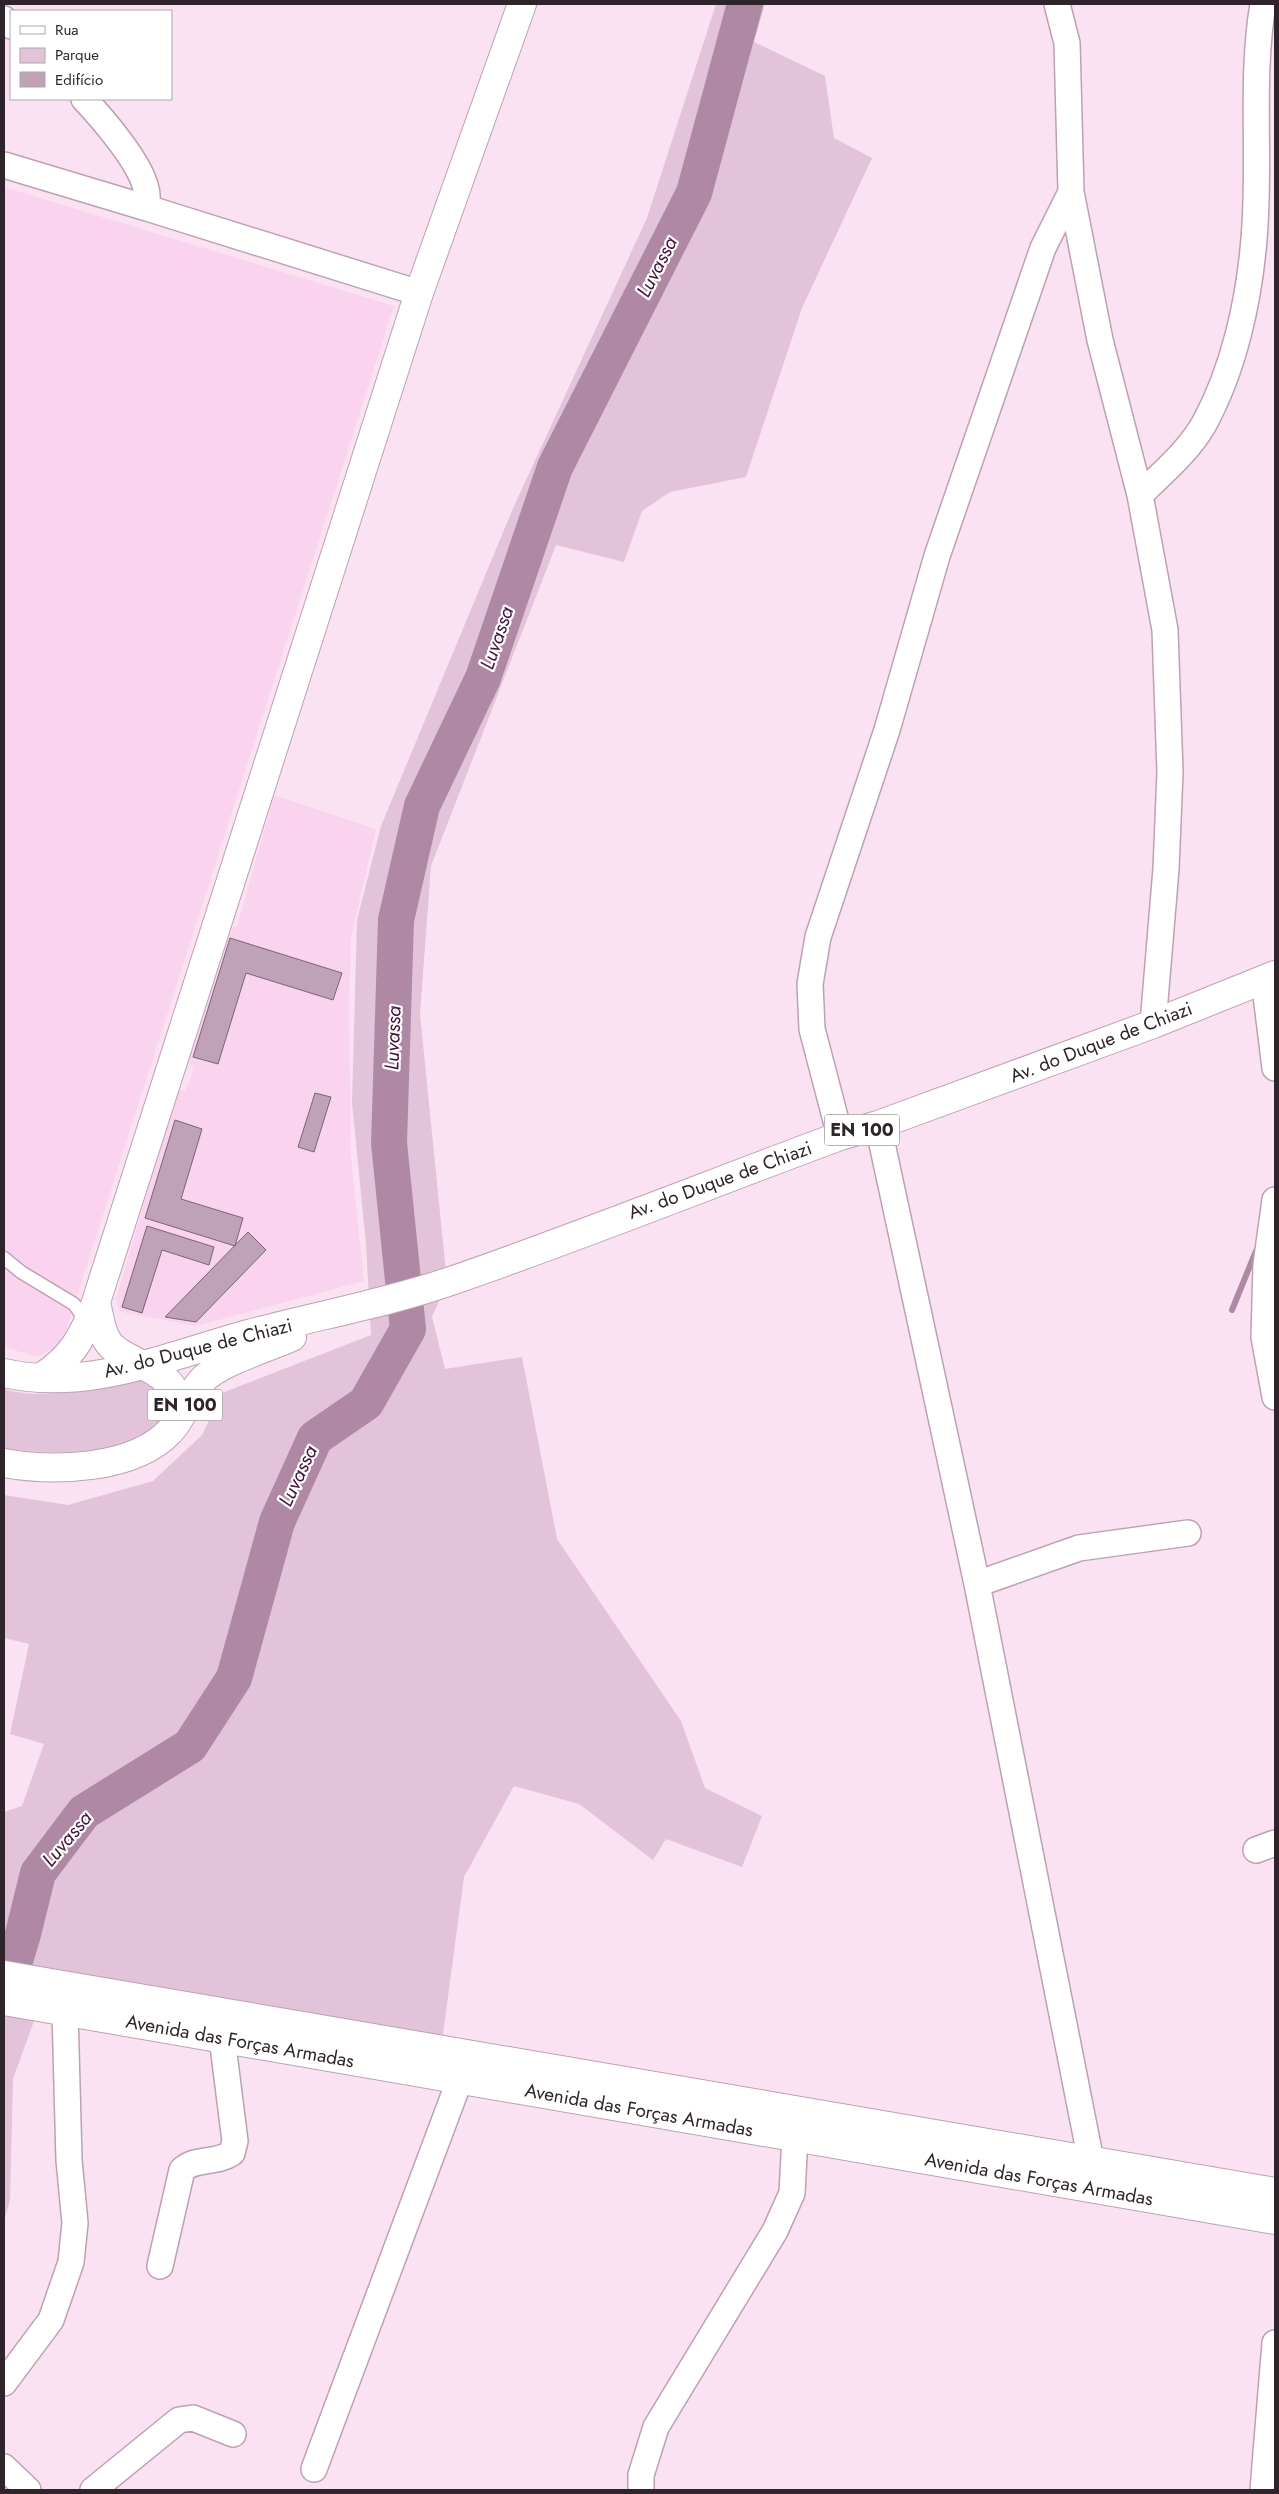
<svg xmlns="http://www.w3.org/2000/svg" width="1279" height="2494" font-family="Jost,sans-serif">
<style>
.built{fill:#fad4ee}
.green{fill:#e2c3d9}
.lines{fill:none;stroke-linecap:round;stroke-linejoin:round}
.stream{stroke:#af88a4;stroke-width:6}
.river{stroke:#af88a4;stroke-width:36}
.building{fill:#bfa2b6;stroke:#7c6274}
.service-casing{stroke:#bea0b5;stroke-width:15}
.minor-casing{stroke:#bea0b5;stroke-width:28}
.tertiary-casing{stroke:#bea0b5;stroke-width:30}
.secondary-casing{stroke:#bea0b5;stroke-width:30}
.primary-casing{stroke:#bea0b5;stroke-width:30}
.service{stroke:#fff;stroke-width:12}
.minor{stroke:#fff;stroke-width:25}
.tertiary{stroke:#fff;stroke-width:28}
.secondary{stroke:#fff;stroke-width:28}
.primary{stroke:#fff;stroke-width:28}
.labels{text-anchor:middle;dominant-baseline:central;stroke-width:4.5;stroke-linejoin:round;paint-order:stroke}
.shield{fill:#fff;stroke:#6d666b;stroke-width:1}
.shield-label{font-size:18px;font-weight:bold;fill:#2f242c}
.street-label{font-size:19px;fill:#2f242c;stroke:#fff}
.water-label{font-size:20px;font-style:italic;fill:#44133a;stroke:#fff}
</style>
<rect width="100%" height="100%" fill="#fbe2f3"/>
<path class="built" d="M4,187L394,306L61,1346L37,1357L4,1347Z
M274,795L376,829L351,938L349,1003L351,1156L364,1281L196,1326L126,1313L120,1311L116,1299L177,1090L185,1091L194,1068L188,1063L233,926L237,927Z"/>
<path class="green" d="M716,4H765L754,42L825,76L834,138L872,158L802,308L746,477L670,492L642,511L624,562L556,545L431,866L420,1014L447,1282L432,1317L445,1369L522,1357L557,1539L681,1721L705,1788L762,1816L742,1867L666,1839L653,1860L579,1804L514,1786L464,1877L441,2049L39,2007L13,2079L10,2201L4,2220V1812L22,1806L44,1744L10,1734L29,1644L4,1638V1495L68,1505L153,1481L202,1435L222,1393L371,1335L366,1244L352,1103L357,920L381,826L514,506L647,218Z
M135,1375L162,1388L167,1419C163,1424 158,1430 153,1433C111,1456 49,1454 4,1449V1389C46,1402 94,1385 135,1375Z"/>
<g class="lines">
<path class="stream" d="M1232,1310L1256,1251"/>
<path class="river" d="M4,1997L23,1934L38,1873L84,1812L190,1746L234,1678L277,1522L315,1438L366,1403L408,1329L389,1143L396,920L422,806L483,678L555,467L694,193L745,4"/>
</g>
<path class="building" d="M230,938L342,973L333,1000L246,973L218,1064L193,1057Z
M315,1093L331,1097L314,1152L298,1147Z
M175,1120L202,1129L181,1199L243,1218L235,1246L145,1218Z
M147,1226L214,1247L209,1265L162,1250L142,1313L122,1307Z
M248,1232L266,1250L196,1322L165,1317Z"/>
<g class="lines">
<defs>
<path id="service" d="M4,1258L21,1272L74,1304L88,1324"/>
<path id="minor" d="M1057,4L1067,43L1071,192L1100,340L1140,495L1165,630L1170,772L1166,869L1153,1024
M4,19L11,26
M84,99C102,118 141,163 146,189C148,195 147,202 147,208L419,293
M4,165L147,208
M1140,495C1162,473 1188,452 1204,424C1234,369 1249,301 1254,239C1261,160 1250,81 1263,4
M1264,979L1275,1068
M878,1125L977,1584L1091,2161
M840,1136L812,1029L810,984L818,937L887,730L937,556L1043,248L1071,192
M1275,1200L1266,1265L1264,1337L1275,1397
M977,1584L1079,1548L1188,1533
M1256,1850L1275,1843
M160,2266L182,2170C196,2157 216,2164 232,2153L235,2141L222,2038
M4,2383L51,2320L71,2262L75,2223L69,2160L65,2011
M4,2467L28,2490
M314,2469L460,2079
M93,2490L179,2420L193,2418L233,2434
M641,2490V2475L656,2427L775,2231L792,2193L795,2137
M1263,2490L1275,2343"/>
<path id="tertiary" d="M96,1302C105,1345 104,1346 145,1366
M40,1378C72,1358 83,1337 96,1302L419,293L522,4"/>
<path id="secondary" d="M4,1975L1275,2192
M4,2001L1275,2220"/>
<path id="primary" d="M145,1366C172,1380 182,1392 174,1423
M4,1373C87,1392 169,1356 248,1334C315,1316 383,1304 448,1282C579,1237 710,1184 840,1136L878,1125L1153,1024L1275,975
M4,1463C53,1472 134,1470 170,1431C186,1415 189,1390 208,1375C230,1359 267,1348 292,1337"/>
</defs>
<use href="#service" class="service-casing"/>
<use href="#minor" class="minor-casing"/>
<use href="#tertiary" class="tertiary-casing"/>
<use href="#secondary" class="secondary-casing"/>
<use href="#primary" class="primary-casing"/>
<use href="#service" class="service"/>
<use href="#minor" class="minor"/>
<use href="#tertiary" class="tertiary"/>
<use href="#secondary" class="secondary"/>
<use href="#primary" class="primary"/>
</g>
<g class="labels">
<g class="shield">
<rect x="824.5" y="1114.5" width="75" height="31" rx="4"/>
<rect x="147.5" y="1389.5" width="75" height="31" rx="4"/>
</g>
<g class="shield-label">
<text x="862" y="1130">EN 100</text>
<text x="185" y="1405">EN 100</text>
</g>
<g class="street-label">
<text transform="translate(1101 1042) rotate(-21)">Av. do Duque de Chiazi</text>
<text transform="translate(720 1180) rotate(-20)">Av. do Duque de Chiazi</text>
<text transform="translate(198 1348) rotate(-14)">Av. do Duque de Chiazi</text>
<text transform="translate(240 2041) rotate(10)">Avenida das Forças Armadas</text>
<text transform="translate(639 2110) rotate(10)">Avenida das Forças Armadas</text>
<text transform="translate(1039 2179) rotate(10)">Avenida das Forças Armadas</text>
</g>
<g class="water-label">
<text transform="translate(657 267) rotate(-63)">Luvassa</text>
<text transform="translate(497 638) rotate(-71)">Luvassa</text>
<text transform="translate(393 1038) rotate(-88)">Luvassa</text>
<text transform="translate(298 1476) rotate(-65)">Luvassa</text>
<text transform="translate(67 1839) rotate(-50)">Luvassa</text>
</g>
</g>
<rect width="1279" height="2494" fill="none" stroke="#2f242c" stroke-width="10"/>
<rect x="10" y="10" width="162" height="90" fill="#ffffff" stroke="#aca7ab"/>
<rect x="20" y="26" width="25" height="8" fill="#ffffff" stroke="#aca7ab"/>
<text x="55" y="35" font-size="15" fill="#2f242c">Rua</text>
<rect x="20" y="48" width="25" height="15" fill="#e2c3d9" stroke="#aca7ab"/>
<text x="55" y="60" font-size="15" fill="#2f242c">Parque</text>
<rect x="20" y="72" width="25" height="15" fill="#bfa2b6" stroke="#aca7ab"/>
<text x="55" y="85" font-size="15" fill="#2f242c">Edifício</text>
</svg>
